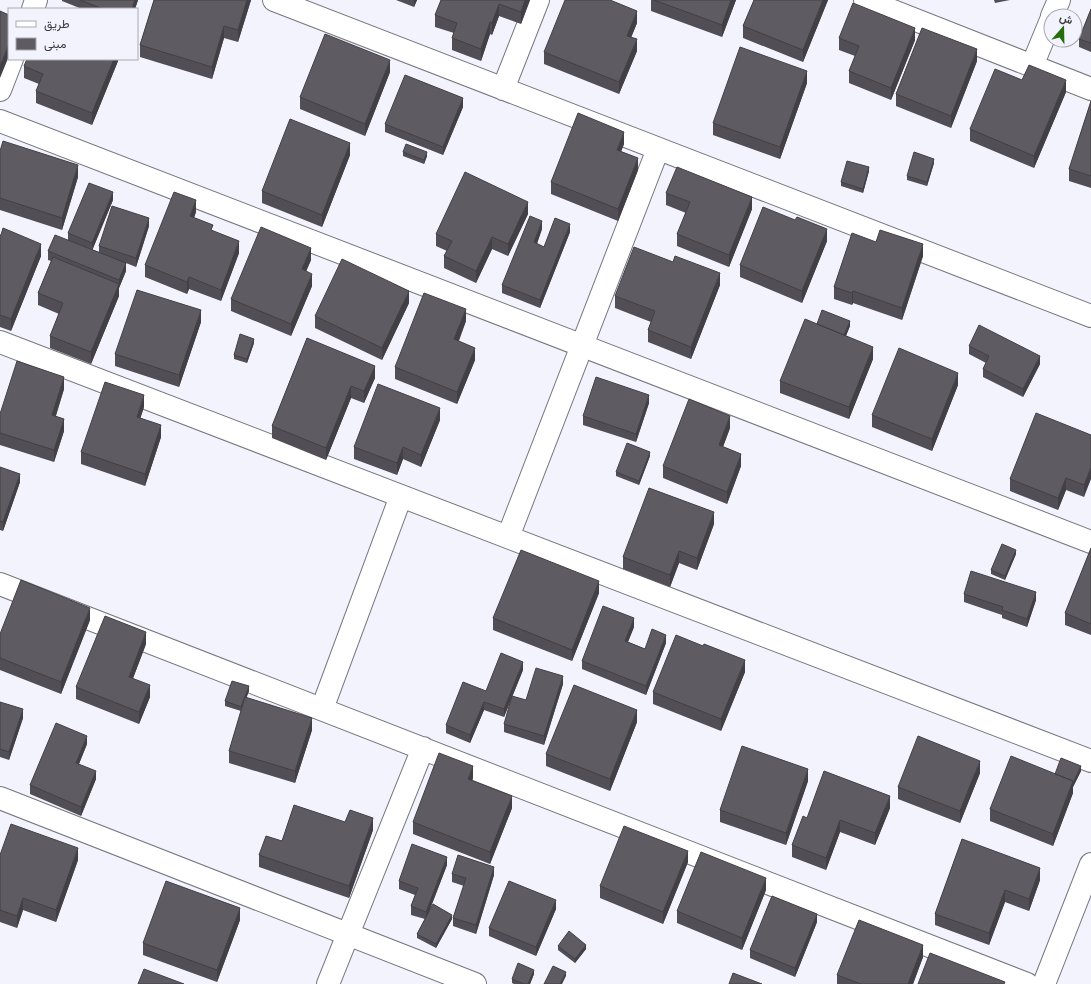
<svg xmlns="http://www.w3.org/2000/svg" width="1091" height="984" font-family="'Work Sans',Vazirmatn,sans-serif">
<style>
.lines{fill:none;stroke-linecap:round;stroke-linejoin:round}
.minor-casing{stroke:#76777f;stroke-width:24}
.minor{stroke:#fff;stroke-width:22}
.wall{fill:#524e55}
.shaded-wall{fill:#424045}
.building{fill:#5f5b63;stroke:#424045}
</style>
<rect width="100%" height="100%" fill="#f2f3fc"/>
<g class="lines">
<defs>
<path id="minor" d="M274,0L1091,316
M865,0L1091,89
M33,9L36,0
M1052,16L1059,0
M1032,66L1051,20
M503,89L538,0
M0,90L12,59
M0,121L1091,542
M0,342L1091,761
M508,537L658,149
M0,584L1027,984
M322,709L401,496
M0,798L475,984
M328,984L423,748
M1044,984L1091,864"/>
</defs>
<use href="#minor" class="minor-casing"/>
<use href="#minor" class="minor"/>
</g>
<path class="wall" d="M62,0H138L135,9H82L62,1Z
M154,0H251L238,42L224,38L212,79L140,57V45Z
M396,0H417L414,7Z
M441,0H530L521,24L499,16L492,35L490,34L481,61L452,50V38L454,33L435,27V15Z
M651,0H736L722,37L651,11Z
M754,0H828L803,62L743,38V26Z
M994,0H1010L995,3Z
M1091,9V52L1079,47V39Z
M637,23L631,37L637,51L619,94L544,64V52Z
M839,38L915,40L891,100L849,83V71L855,56L839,50Z
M118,59V61L92,125L36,103V91L39,84L24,78V66Z
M977,61L951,128L896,106V94Z
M390,72L365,136L300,109V97Z
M1022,80L1066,92L1034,168L970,141V129Z
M807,83L780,159L713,135V123Z
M1091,101V188L1069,181V169Z
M463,107L443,155L385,132V124Z
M624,144L621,151L638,170L618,221L551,194V182Z
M0,151L78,177L62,230L0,210Z
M403,152L427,156L424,164L403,156Z
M350,155L322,227L262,203V191Z
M934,163L927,186L907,180V176Z
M869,171L863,193L841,186V182Z
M666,193L752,209L729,267L677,246V234L686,213L666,205Z
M113,200L92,250L99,252V246L149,226L136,267L126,263V271L119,288V296L91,364L50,348V336L59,314L38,305V293L51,261L48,260V251L68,240V233Z
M196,212L194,218L213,231L239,253L221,301L189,289L187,294L145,277V265Z
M528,214L508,256L492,249L476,283L444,268V256L447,251L436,246V234Z
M795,220L827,241L802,303L740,277V265Z
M542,229L537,244L544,247L570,232L540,308L502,293V285Z
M0,235L41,256L11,331L0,327Z
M876,242L923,256L902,320L853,303L852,305L834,299V287Z
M311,260L306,271L312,286L291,336L231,311V299Z
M720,285L691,359L648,342V330L651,322L615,308V296Z
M409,303L382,360L315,328V316Z
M466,321L459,341L475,360L457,404L395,379V367Z
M201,322L179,387L115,366V354Z
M817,324L850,326L846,336L873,359L849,419L780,393V381Z
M307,338L375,378L364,403L351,398L326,460L272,438V426Z
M254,343L247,363L234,359V355Z
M969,346L1040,364L1023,397L983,377V369L986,363L969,354Z
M958,385L932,451L872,427V415Z
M64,389L56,416L64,431L54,462L0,445V414Z
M649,403L636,442L583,425V416Z
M144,407L140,418L161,437L145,486L81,464V452Z
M440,420L421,467L403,459L397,475L354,459V447Z
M730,428L723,447L741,466L727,504L663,478V466Z
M1091,435L1084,497L1066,490L1058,510L1010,491V479Z
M650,456L639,485L616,476V472Z
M0,467L20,482L3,531L0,530Z
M714,524L697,570L679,563L670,587L623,569V557Z
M1091,548V635L1065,625V613Z
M1016,554L1005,580L991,574V570Z
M599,593L572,661L493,630V618Z
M964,594L1036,600L1027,627L1002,618V615L964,602Z
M90,620L61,694L0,670V634Z
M634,627L628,642L645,649L666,643L646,695L582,669V661Z
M146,644L133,678L150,697L139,724L76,699V687Z
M523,670L504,717L484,710L470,743L446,733V725L486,691Z
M745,672L721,731L653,704V692Z
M563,684L544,745L504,732V724L526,700Z
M249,691L246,698L312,730L295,783L229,763V751L241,711L225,706V701Z
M0,702L23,718L9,760L0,757Z
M637,722L610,791L546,766V754Z
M87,744L79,764L96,779L81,816L30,794V785Z
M1081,771L1073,787V793L1053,846L990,821V809L1055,774Z
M980,773L960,823L898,799V787Z
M473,778L472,781L512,808L490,864L413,834V822Z
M808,781L786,845L720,822V810Z
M890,808L875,845L840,832L826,870L792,857V845L807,818Z
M345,822L373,830L349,898L259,867V855L282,841Z
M962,839L1040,880L1029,911L1005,902L989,945L935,925V914Z
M0,855L78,860L56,922L23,910L17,928L0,922Z
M688,862L663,924L600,898V886Z
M447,865L429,911L452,919L436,948L417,938V934L425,919L411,915V906L415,895L399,889V881Z
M452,874L494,875L476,934L453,926V918L464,886L452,882Z
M766,890L742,950L677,923V911Z
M556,909L536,956L489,936V928Z
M240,920L217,982L143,955V943Z
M817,922L795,977L750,958V950Z
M558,946L586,949L575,963L558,950Z
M923,957L913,984H837V975Z
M534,974L530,984H514L512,983V979Z"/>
<path class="shaded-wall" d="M135,0H138L135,9H132Z
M247,0H251L238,42V30Z
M414,0H417L414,7Z
M525,0H530L521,24V12Z
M731,0H736L722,37V25Z
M823,0H828L803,62V50Z
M499,4V16L492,35V23Z
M637,11V23L627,48V36Z
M490,22V34L481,61V49Z
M224,26V38L212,79V67Z
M915,28V40L891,100V88Z
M637,39V51L619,94V82Z
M9,44V56L0,78V66Z
M977,49V61L951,128V116Z
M114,59H118V61L92,125V113Z
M390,60V72L365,136V124Z
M807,71V83L780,159V147Z
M1066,80V92L1034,168V156Z
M463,98V107L443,155V147Z
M624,132V144L617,162V150Z
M350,143V155L322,227V215Z
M427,152V156L424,164V160Z
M638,158V170L618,221V209Z
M934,159V163L927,186V182Z
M78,165V177L62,230V218Z
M869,167V171L863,193V189Z
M113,192V200L92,251V243Z
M752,197V209L729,267V255Z
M196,200V212L190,228V216Z
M528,202V214L508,256V244Z
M149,218V226L136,267V258Z
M542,221V229L534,251V242Z
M570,224V232L540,308V300Z
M827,229V241L802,303V291Z
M492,237V249L476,283V271Z
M239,241V253L221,301V290Z
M41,244V256L11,331V319Z
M923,244V256L902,320V308Z
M311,248V260L302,281V269Z
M126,263V271L119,288V296L91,364V352L119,284V280Z
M720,273V285L691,359V347Z
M312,274V286L291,336V324Z
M189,277V289L187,294V282Z
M409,291V303L382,360V348Z
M853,291V303L852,305V293Z
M466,309V321L454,351V339Z
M201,310V322L179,387V375Z
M850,321V326L844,340V335Z
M254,339V343L247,363V359Z
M873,347V359L849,419V407Z
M475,348V360L457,404V392Z
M1040,356V364L1023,397V389Z
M375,366V378L364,403V391Z
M958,373V385L932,451V439Z
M64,377V389L52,427V415Z
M351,386V398L326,460V448Z
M144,395V407L137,429V417Z
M649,395V403L636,442V434Z
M440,408V420L421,467V455Z
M730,416V428L719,457V445Z
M64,419V431L54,462V450Z
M161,425V437L145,486V474Z
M403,447V459L397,475V463Z
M650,452V456L639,485V481Z
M741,454V466L727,504V492Z
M1091,467V479L1084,497V485Z
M20,474V482L3,531V522Z
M1066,478V490L1058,510V498Z
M714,512V524L697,570V558Z
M1016,550V554L1005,580V576Z
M679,551V563L670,587V575Z
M599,581V593L572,661V650Z
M1036,592V600L1027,627V619Z
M90,608V620L61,694V682Z
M634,618V627L625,649V641Z
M146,632V644L129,689V677Z
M666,635V643L646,695V686Z
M745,660V672L721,731V719Z
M523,662V670L504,717V709Z
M563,676V684L544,745V736Z
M150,685V697L139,724V712Z
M249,686V691L241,712V707Z
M484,702V710L470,743V735Z
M23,709V718L9,760V752Z
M637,710V722L610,791V779Z
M312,718V730L295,783V771Z
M87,736V744L76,771V763Z
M980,761V773L960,823V811Z
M473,766V778L468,791V779Z
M1081,766V771L1073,787V793L1053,846V834L1073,781Z
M808,769V781L786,845V833Z
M96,771V779L81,816V807Z
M512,796V808L490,864V852Z
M890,796V808L875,845V833Z
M373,818V830L349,898V886Z
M840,820V832L826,870V858Z
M78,848V860L56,922V910Z
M688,851V862L663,924V912Z
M447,857V865L426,920V912Z
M494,867V875L476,934V925Z
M1040,868V880L1029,911V899Z
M766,878V890L742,950V938Z
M1005,890V902L989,945V933Z
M23,898V910L17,928V916Z
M556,900V909L536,956V947Z
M240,908V920L217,982V970Z
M817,914V922L795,977V968Z
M452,915V919L436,948V944Z
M586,945V949L575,963V959Z
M923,945V957L913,984H908Z
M534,970V974L530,984H528Z
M566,972V976L562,984H560Z"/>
<path class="building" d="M80,0H135L132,9H103Z
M154,0H247L238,30L224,26L212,67L140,45Z
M441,0H525L521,12L499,4L492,23L490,22L481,49L452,38L457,23L435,15Z
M565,0H610L637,11L627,36L637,39L619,82L544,52Z
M654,0H731L722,25Z
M754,0H823L803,50L743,26Z
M853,3L915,28L891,88L849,71L859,46L839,38Z
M1091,9V43L1079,39Z
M0,11L9,15V44L0,66Z
M922,28L977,49L951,116L896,94Z
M325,34L390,60L365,124L300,97Z
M740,47L807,71L780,147L713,123Z
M27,59H114L92,113L36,91L43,74L24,66Z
M1029,65L1066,80L1034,156L970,129L995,69L1022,80Z
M405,75L463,98L443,147L385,124Z
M1091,101V176L1069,169Z
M578,113L624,132L617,150L638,158L618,209L551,182Z
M290,119L350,143L322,215L262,191Z
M3,141L78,165L62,218L0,198V151Z
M406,144L427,152L424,160L403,152Z
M914,152L934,159L927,182L907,176Z
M847,161L869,167L863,189L841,182Z
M677,167L752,197L729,255L677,234L690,202L666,193Z
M465,172L528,202L508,244L492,237L476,271L444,256L452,241L436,234Z
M89,183L113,192L92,243L68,233Z
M174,192L196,200L190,216L213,225L211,230L239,241L221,290L189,277L187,282L145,265Z
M112,206L149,218L136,258L99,246Z
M763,207L795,220L797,217L827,229L802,291L740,265Z
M530,216L542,221L534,242L544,247L555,218L570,224L540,300L502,285Z
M261,227L311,248L302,269L312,274L291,324L231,299Z
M3,228L41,244L11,319L0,315V235H1Z
M880,230L923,244L902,308L853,291L852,293L834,287L852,233L876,242Z
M55,235L126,263L119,280L48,251Z
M634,247L673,262L675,256L720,273L691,347L648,330L655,311L615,296Z
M53,257L119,284L91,352L50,336L63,303L38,293Z
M342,259L409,291L382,348L315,316Z
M137,290L201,310L179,375L115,354Z
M424,293L466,309L454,339L475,348L457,392L395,367Z
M822,310L850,321L844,335L817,324Z
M805,319L873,347L849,407L780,381Z
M979,325L1040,356L1023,389L983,369L989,356L969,346Z
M240,334L254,339L247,359L234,355Z
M307,338L375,366L364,391L351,386L326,448L272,426Z
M899,348L958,373L932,439L872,415Z
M17,361L64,377L52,415L64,419L54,450L0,433V414Z
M596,377L649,395L636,434L583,416Z
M105,382L144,395L137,417L161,425L145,474L81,452Z
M378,384L440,408L421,455L403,447L397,463L354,447Z
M689,399L730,416L719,445L741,454L727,492L663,466Z
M1036,413L1091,435V467L1084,485L1066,478L1058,498L1010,479Z
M627,443L650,452L639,481L616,472Z
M0,467L20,474L3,522L0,521Z
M649,488L714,512L697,558L679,551L670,575L623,557Z
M1002,544L1016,550L1005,576L991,570Z
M1091,548V624L1065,613Z
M521,550L599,581L572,650L493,618Z
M971,571L1036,592L1027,619L1002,610L1003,607L964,594Z
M21,580L90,608L61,682L0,658V634Z
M603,606L634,618L625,641L645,649L652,629L666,635L646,686L582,661Z
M105,616L146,632L129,677L150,685L139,712L76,687Z
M676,635L703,646L704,644L745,660L721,719L653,692Z
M501,653L523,662L504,709L484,702L470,735L446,725L463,682L486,691Z
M536,668L563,676L544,736L504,724L512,696L526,700Z
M232,681L249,686L241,707L225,701Z
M574,685L637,710L610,779L546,754Z
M245,697L312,718L295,771L229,751Z
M0,702L23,709L9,752L0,749Z
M56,723L87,736L76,763L96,771L81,807L30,785Z
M918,736L980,761L960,811L898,787Z
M742,746L808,769L786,833L720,810Z
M439,753L473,766L468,779L512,796L490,852L413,822Z
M1011,756L1073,781L1053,834L990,809Z
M1061,758L1081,766L1073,783V781L1055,774Z
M824,771L890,796L875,833L840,820L826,858L792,845L803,816L807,818Z
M294,805L345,822L350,810L373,818L349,886L259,855L266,836L282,841Z
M11,824L78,848L56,910L23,898L17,916L0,910V855Z
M624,826L688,851L663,912L600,886Z
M962,839L1040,868L1029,899L1005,890L989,933L935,914Z
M412,844L447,857L426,912L411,906L418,888L399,881Z
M701,852L766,878L742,938L677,911Z
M458,855L494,867L476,925L453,918L466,878L452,874Z
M166,881L240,908L217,970L143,943Z
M509,881L556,900L536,947L489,928Z
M772,896L817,914L795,968L750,950Z
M433,904L452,915L436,944L417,934Z
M859,920L923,945L908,984H861L837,975Z
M569,931L586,945L575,959L558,946Z
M930,953L1005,982L1004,984H918Z
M518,963L534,970L528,984H524L512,979Z
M553,966L566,972L560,984H544Z
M144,969L184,984H138Z
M733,973L762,984H729Z"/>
<rect x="8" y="8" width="130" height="52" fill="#f2f3fc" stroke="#a8a9b0"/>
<rect x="16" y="21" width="20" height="6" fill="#ffffff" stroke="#a8a9b0"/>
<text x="44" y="28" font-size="12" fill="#39393d">طريق</text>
<rect x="16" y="38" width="20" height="12" fill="#5f5b63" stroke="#a8a9b0"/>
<text x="44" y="48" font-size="12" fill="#39393d">مبنى</text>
<g transform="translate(1063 28) rotate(20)"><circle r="19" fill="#f2f3fc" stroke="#a8a9b0"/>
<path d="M0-3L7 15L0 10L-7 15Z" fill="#266e0c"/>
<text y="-6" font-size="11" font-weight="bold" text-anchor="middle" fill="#39393d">ش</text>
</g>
</svg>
